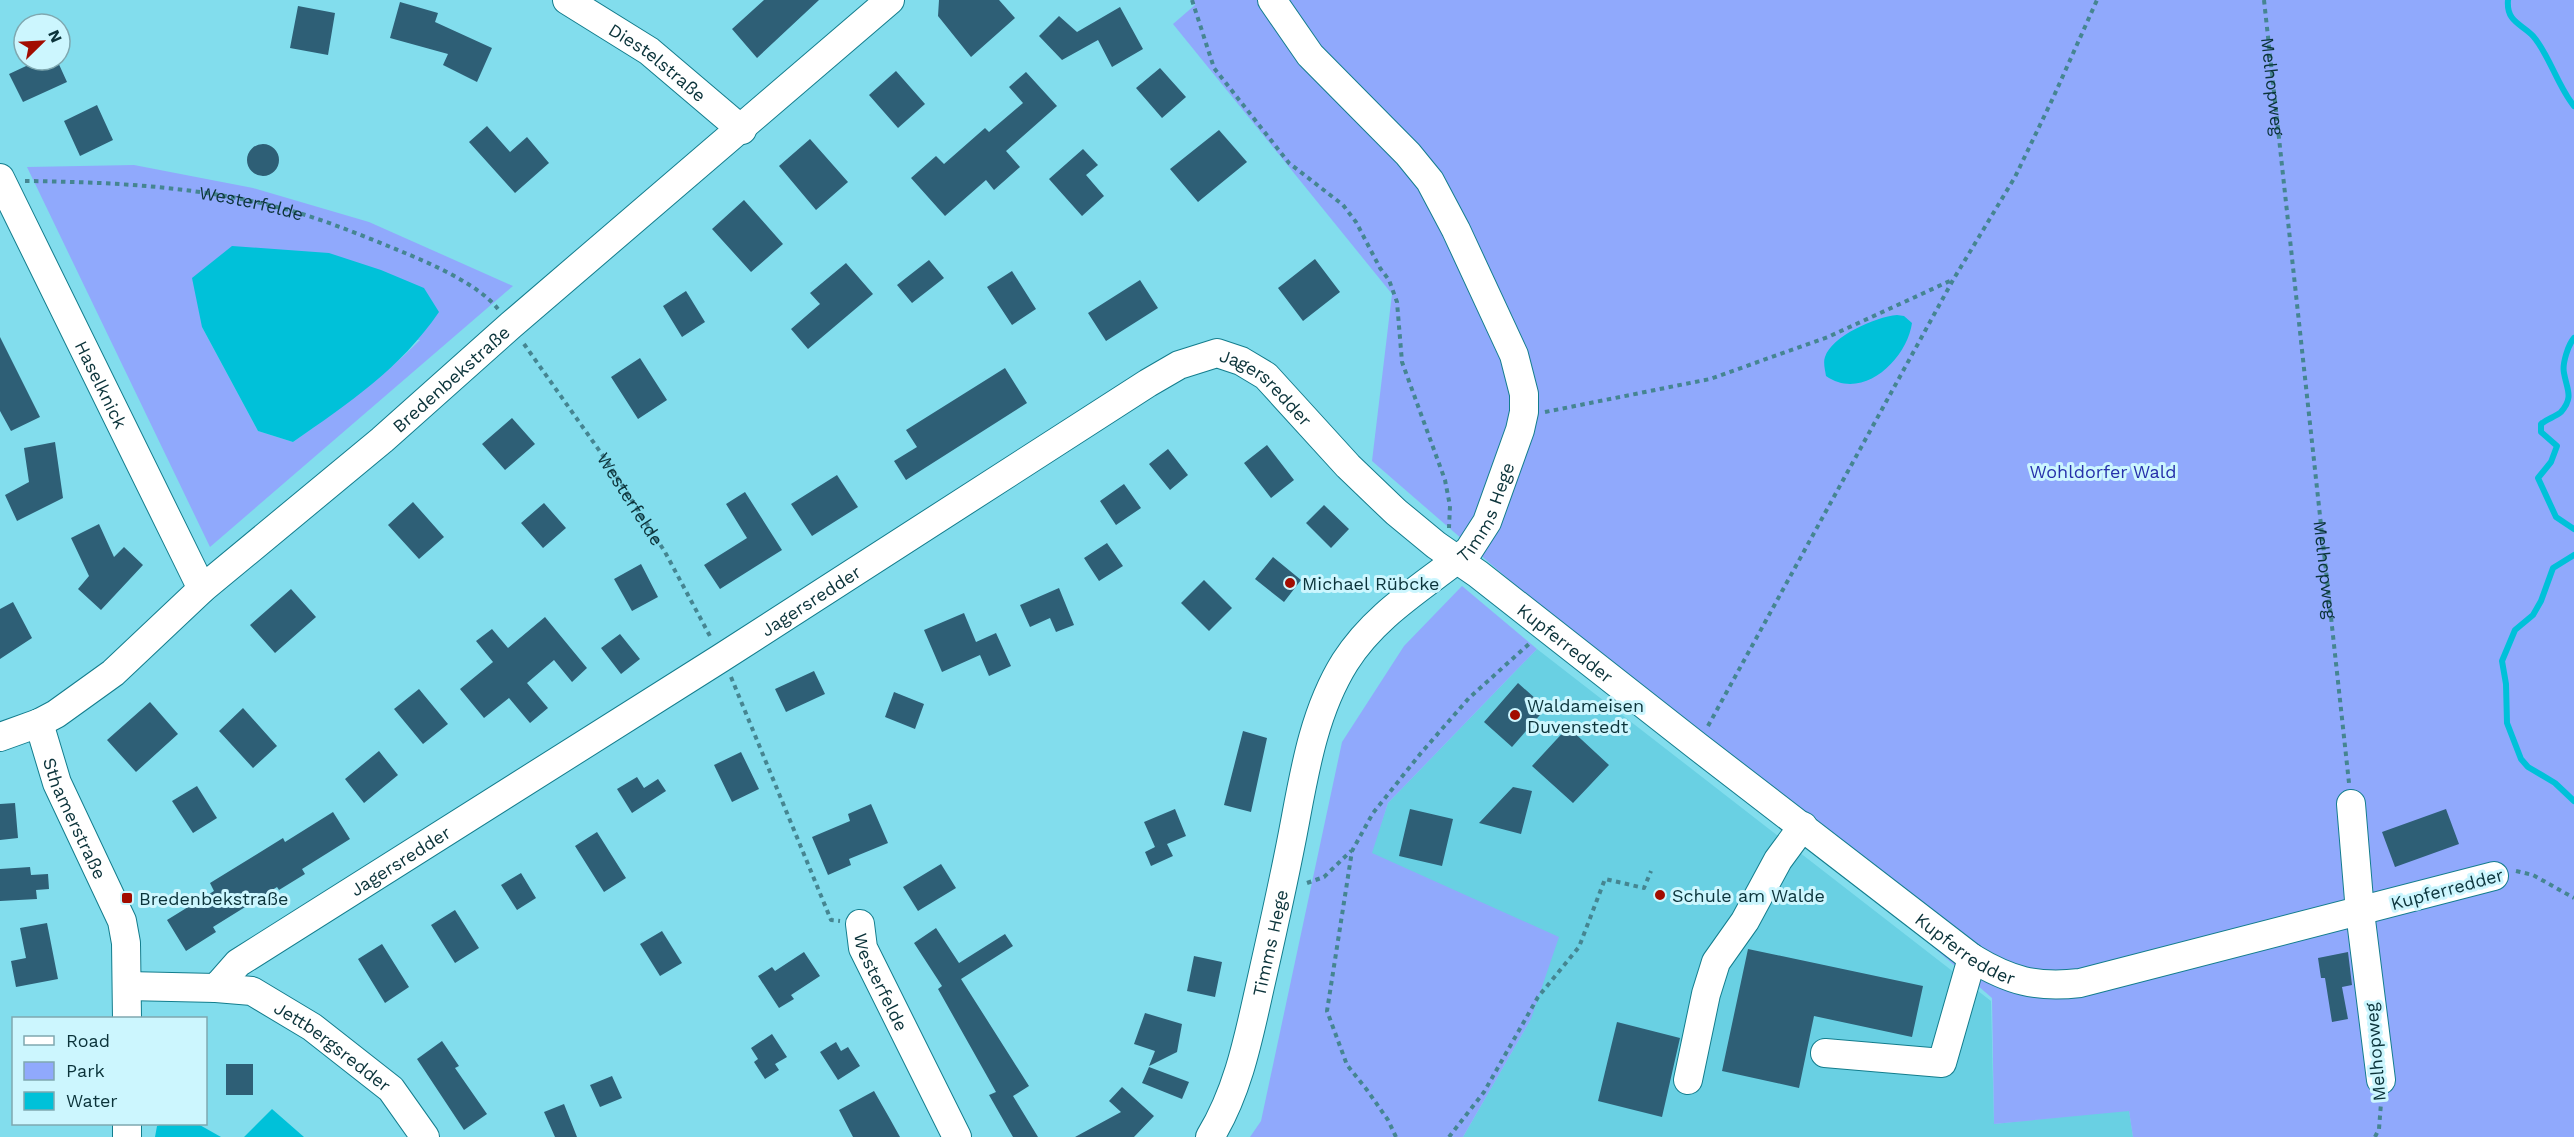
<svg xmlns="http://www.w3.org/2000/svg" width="2574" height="1137" font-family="'Work Sans',sans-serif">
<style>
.built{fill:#69d0e3}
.green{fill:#90a9fc;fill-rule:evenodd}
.water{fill:#00c1d9}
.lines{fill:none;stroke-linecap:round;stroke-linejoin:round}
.stream{stroke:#00c1d9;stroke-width:6}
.building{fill:#2e5f76}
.minor-casing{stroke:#137d8d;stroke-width:30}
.path{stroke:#458591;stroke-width:4;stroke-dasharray:4.5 4.5;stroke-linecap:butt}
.minor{stroke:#fff;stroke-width:28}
.poi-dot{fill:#a20c00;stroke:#ccf6fe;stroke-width:2}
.labels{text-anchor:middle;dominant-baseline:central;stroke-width:6;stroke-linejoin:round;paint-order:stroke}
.street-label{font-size:18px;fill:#0b333a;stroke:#ccf6fe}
.park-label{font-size:18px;fill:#2630aa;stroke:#ccf6fe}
.poi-label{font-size:18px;fill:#0b333a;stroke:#ccf6fe;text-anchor:start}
</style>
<rect width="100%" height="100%" fill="#82dded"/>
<path class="built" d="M1537,649L1991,1001L1994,1124L2129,1110L2133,1137H1463L1531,1019L1371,853L1388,803Z"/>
<path class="green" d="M1193,0H2574V1137H2133L2129,1111L1994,1124L1992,998L1372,461L1392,294L1173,24L1195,5Z
M134,165L253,188L369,222L513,286L210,547L27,167ZM202,327L420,340C381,379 338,410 293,442L258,431Z
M1462,586L1537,649L1388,803L1372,853L1559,937L1531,1019L1463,1137H1250L1261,1121L1342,742L1404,646Z"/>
<path class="water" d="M232,246L329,253L381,270L424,288L439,312C400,369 349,403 293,442L258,431L202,327L192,278Z
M1897,315L1904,316L1912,323C1907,359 1863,402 1826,376C1825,370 1823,362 1825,357C1832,336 1875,317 1897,315Z
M272,1109L304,1137H244Z
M162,1124H198L221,1137H155L157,1126Z"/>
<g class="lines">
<path class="stream" d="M2508,0C2506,22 2522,24 2533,36C2549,54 2558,87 2574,106
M2574,338C2568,345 2562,364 2564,373C2567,390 2574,397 2561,412C2555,417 2547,419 2541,424V432L2557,446L2551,462L2538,478L2556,517L2574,529
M2574,555L2553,568L2541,601L2533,615L2515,630L2502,661L2506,684L2507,723L2521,759L2528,767L2555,783L2574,801"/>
</g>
<path class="building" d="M764,0H819L757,58L732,29Z
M939,0H999L1015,18L971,57L938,16Z
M400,2L438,13L435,22L492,48L477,82L443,65L448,54L390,38Z
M298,6L335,13L328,55L290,48Z
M1120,7L1143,49L1112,67L1098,40L1062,60L1039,36L1059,16L1077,32Z
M39,60H57L67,82L23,102L9,74Z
M1160,68L1186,97L1162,118L1136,88Z
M896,71L925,104L898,128L869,95Z
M1026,72L1057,106L1006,151L1020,167L994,190L986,180L945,216L911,178L936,156L944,164L985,128L989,132L1023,103L1009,87Z
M97,105L113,140L80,156L64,121Z
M487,126L510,152L527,137L549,163L515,193L469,142Z
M1219,130L1247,162L1198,202L1170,169Z
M810,139L848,182L816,210L779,166Z
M247 160a16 16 0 1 1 32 0a16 16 0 1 1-32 0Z
M1083,149L1098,165L1086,175L1104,196L1082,216L1049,179Z
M744,200L783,244L751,272L712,229Z
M1315,259L1340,292L1303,321L1278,288Z
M929,260L944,278L912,303L897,285Z
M846,263L873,294L808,349L791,329L820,304L810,293Z
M1012,271L1036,309L1012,325L987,287Z
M1140,280L1158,308L1106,341L1088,313Z
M686,291L705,322L682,337L663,306Z
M0,337L40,417L11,431L0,411Z
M640,358L667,400L638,419L611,377Z
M1005,368L1027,403L906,480L894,461L917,447L906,430Z
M512,418L535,444L505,470L482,444Z
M55,442L63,498L17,521L5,495L29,482L24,448Z
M1267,445L1294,480L1271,498L1244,463Z
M1168,449L1188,475L1170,490L1149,464Z
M837,475L858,507L812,536L791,504Z
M1124,484L1141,508L1116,525L1100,501Z
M745,492L782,550L720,589L704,565L747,538L726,504Z
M413,502L444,537L419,559L388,525Z
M544,503L566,528L543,548L521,523Z
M1324,505L1349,529L1331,548L1306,523Z
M99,524L114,557L124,547L143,565L101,610L78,589L89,576L71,538Z
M1107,543L1123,566L1099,581L1084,558Z
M1273,557L1301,580L1284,602L1255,579Z
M641,564L658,597L632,611L614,579Z
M1204,580L1232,608L1209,631L1181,603Z
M1059,588L1074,625L1056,632L1050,618L1030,627L1020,605Z
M291,589L316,617L275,653L250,625Z
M13,602L32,638L0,659V609Z
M964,613L976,642L996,633L1011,666L989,676L980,655L942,672L924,630Z
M545,617L587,668L572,682L554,660L527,683L548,708L530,723L509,698L484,718L460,689L493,662L476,641L492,629L508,648Z
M620,634L640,659L621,674L601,648Z
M814,671L825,694L786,712L775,689Z
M1518,683L1546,708L1512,747L1484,722Z
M419,689L448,724L423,744L394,709Z
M894,692L924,704L915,729L885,717Z
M150,702L178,734L136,772L107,740Z
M243,708L277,746L253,768L219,731Z
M1568,727L1609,765L1573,803L1532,766Z
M1243,731L1267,738L1251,812L1224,805Z
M379,751L398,775L364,803L345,779Z
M741,752L759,789L732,802L714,765Z
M637,777L644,788L658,779L666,791L632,813L617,789Z
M197,786L217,818L193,833L172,801Z
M1513,787L1532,791L1521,834L1479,823Z
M15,803L18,838L0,840V804Z
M871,804L888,843L849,859L851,865L828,875L812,837L850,821L848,814Z
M1175,809L1186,836L1167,844L1173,856L1151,866L1145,852L1155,847L1144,822Z
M1410,809L1453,819L1442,866L1399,856Z
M2446,809L2459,844L2395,867L2382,832Z
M333,812L350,839L302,869L305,874L279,890L277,887L213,927L216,932L186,951L167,920L214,891L210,883L283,838L285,842Z
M597,832L626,878L604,892L575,846Z
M941,864L956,888L918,911L903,887Z
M30,867L31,875L48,874L49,889L36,890L37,899L0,901V869Z
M521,873L536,898L517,910L501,885Z
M455,910L479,948L455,963L431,925Z
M47,923L58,979L16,987L11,961L26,958L20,928Z
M936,928L959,963L1005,934L1013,946L961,979L1029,1086L1013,1096L1038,1137H1013L989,1095L996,1092L938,989L942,986L914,943Z
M662,931L682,963L660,976L640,944Z
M382,944L409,987L385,1003L358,959Z
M1748,949L1923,986L1912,1037L1814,1016L1799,1088L1722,1071Z
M804,952L820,976L791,995L794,999L779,1008L758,976L772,967L775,971Z
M2348,952L2352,985L2342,987L2348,1019L2332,1022L2325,978H2321L2318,958Z
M1194,956L1222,962L1215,997L1187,991Z
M1145,1013L1182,1024L1177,1052L1149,1066L1155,1051L1134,1044Z
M1617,1022L1680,1038L1662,1117L1598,1101Z
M772,1034L787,1057L775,1064L779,1070L765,1079L754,1062L758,1059L751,1048Z
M442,1041L459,1066L455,1068L487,1114L464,1130L417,1059Z
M836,1042L841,1051L848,1047L860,1066L838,1080L820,1052Z
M226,1064H253V1095H226Z
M1149,1067L1189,1082L1182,1099L1142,1083Z
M612,1076L622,1098L600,1107L590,1085Z
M1122,1087L1154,1116L1134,1137H1075L1121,1112L1109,1101Z
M874,1091L890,1119L900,1137H853L839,1110Z
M564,1104L577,1137H555L544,1112Z"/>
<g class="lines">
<defs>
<g id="minor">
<path id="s4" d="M567,0L649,51L742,130"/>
<path id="s5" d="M0,178L202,589"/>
<path id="s6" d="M39,723L57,783L122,921L126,943L127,1018"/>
<path id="s7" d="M0,737L39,723L56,714L113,673L202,589L382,440L511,325L890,0"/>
<path d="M2351,804L2360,912L2381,1080"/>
<path id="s8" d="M860,924L863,948L957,1137"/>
<path id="s9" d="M127,986L216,988L238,963L721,658L1148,383L1179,365L1217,353L1241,361L1266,376L1348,466L1396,512L1436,545L1478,574L1697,746L1972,958C2010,981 2036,988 2080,983L2494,876"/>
<path id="s10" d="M216,988L252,991L312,1027L391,1089L425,1137"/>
<path d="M1825,1053L1942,1063L1972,958"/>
<path d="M1688,1080L1706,994L1716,962L1745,921L1778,860L1803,826"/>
<path d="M127,1137V1124"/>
<path id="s11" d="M1210,1137C1239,1090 1249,1035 1261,982C1273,929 1285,876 1295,822C1305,768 1315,710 1345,662C1376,613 1425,586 1469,550L1487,522L1520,430L1524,412V394L1514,355L1456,230L1430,181L1408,154L1310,55L1272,0"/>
</g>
</defs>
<use href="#minor" class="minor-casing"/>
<g class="path">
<path d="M1192,0L1214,68L1289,163L1343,205L1356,222L1380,268L1389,280L1397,302L1402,362L1445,480L1450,506L1449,528"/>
<path id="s1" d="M2264,0L2349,783"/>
<path id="s2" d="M25,181C117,182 211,187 299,213C335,224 371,239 405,253C434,265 479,285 498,309"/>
<path id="s3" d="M524,344L606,460L665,552L711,638"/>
<path d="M1545,412L1710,379L1828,337L1952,280"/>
<path d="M731,677L831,920L840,921"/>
<path d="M1708,726L1953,280L2015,177L2053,98L2097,0"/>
<path d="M2516,871L2533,875L2574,898"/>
<path d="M1307,883L1324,877L1351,851"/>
<path d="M1396,1137L1388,1120L1367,1090L1347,1065L1327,1011L1352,851L1373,813L1421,753L1469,698L1529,644"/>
<path d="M1449,1137L1484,1092L1538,997L1579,947L1605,879L1644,888L1651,871"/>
<path d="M2375,1137L2379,1129L2381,1103"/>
</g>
<use href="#minor" class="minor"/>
</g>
<g class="poi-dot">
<circle cx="1290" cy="583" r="6"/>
<circle cx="1515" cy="715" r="6"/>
<circle cx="1660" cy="895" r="6"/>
<rect x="121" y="892" width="12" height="12" rx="3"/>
</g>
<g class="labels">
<g class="street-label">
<text stroke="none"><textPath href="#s4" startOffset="110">Diestelstraße</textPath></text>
<text stroke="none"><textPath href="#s1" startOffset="87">Melhopweg</textPath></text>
<text stroke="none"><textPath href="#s2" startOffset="228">Westerfelde</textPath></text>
<text stroke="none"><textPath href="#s7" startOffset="579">Bredenbekstraße</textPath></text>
<text stroke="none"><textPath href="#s5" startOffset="230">Haselknick</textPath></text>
<text stroke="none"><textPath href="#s9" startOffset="1338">Jagersredder</textPath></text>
<text stroke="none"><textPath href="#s3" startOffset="188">Westerfelde</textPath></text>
<text stroke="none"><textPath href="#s11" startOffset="706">Timms Hege</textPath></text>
<text stroke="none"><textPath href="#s1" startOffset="573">Melhopweg</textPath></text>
<text stroke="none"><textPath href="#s9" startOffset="800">Jagersredder</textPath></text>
<text stroke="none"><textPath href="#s9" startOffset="1734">Kupferredder</textPath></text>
<text stroke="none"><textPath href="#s6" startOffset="102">Sthamerstraße</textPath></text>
<text stroke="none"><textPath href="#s9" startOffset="314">Jagersredder</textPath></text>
<text transform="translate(2447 889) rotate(-15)">Kupferredder</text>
<text stroke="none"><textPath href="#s11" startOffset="204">Timms Hege</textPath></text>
<text stroke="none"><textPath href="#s9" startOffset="2238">Kupferredder</textPath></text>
<text stroke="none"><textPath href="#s8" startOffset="62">Westerfelde</textPath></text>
<text stroke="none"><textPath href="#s10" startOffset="134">Jettbergsredder</textPath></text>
<text transform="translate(2375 1052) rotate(-95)">Melhopweg</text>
</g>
<g class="park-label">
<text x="2103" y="471">Wohldorfer Wald</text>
</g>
<g class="poi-label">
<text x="1302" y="583">Michael Rübcke</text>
<text x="1527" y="705">Waldameisen<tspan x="1527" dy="21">Duvenstedt</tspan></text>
<text x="1672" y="895">Schule am Walde</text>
<text x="139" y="898">Bredenbekstraße</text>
</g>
</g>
<rect x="12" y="1017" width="195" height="108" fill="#ccf6fe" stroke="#7fa8b0" stroke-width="1.5"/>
<rect x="24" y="1036" width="30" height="9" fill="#ffffff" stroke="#7fa8b0" stroke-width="1.5"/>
<text x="66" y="1047" font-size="18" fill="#0b333a">Road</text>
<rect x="24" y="1062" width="30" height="18" fill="#90a9fc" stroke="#7fa8b0" stroke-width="1.5"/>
<text x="66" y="1077" font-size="18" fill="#0b333a">Park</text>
<rect x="24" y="1092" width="30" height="18" fill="#00c1d9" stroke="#7fa8b0" stroke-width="1.5"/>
<text x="66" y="1107" font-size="18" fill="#0b333a">Water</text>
<g transform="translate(42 42) rotate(66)"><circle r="28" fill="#ccf6fe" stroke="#7fa8b0" stroke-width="1.5"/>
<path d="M0-4.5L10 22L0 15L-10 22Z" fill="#a20c00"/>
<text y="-9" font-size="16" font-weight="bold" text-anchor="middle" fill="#0b333a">N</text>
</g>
</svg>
